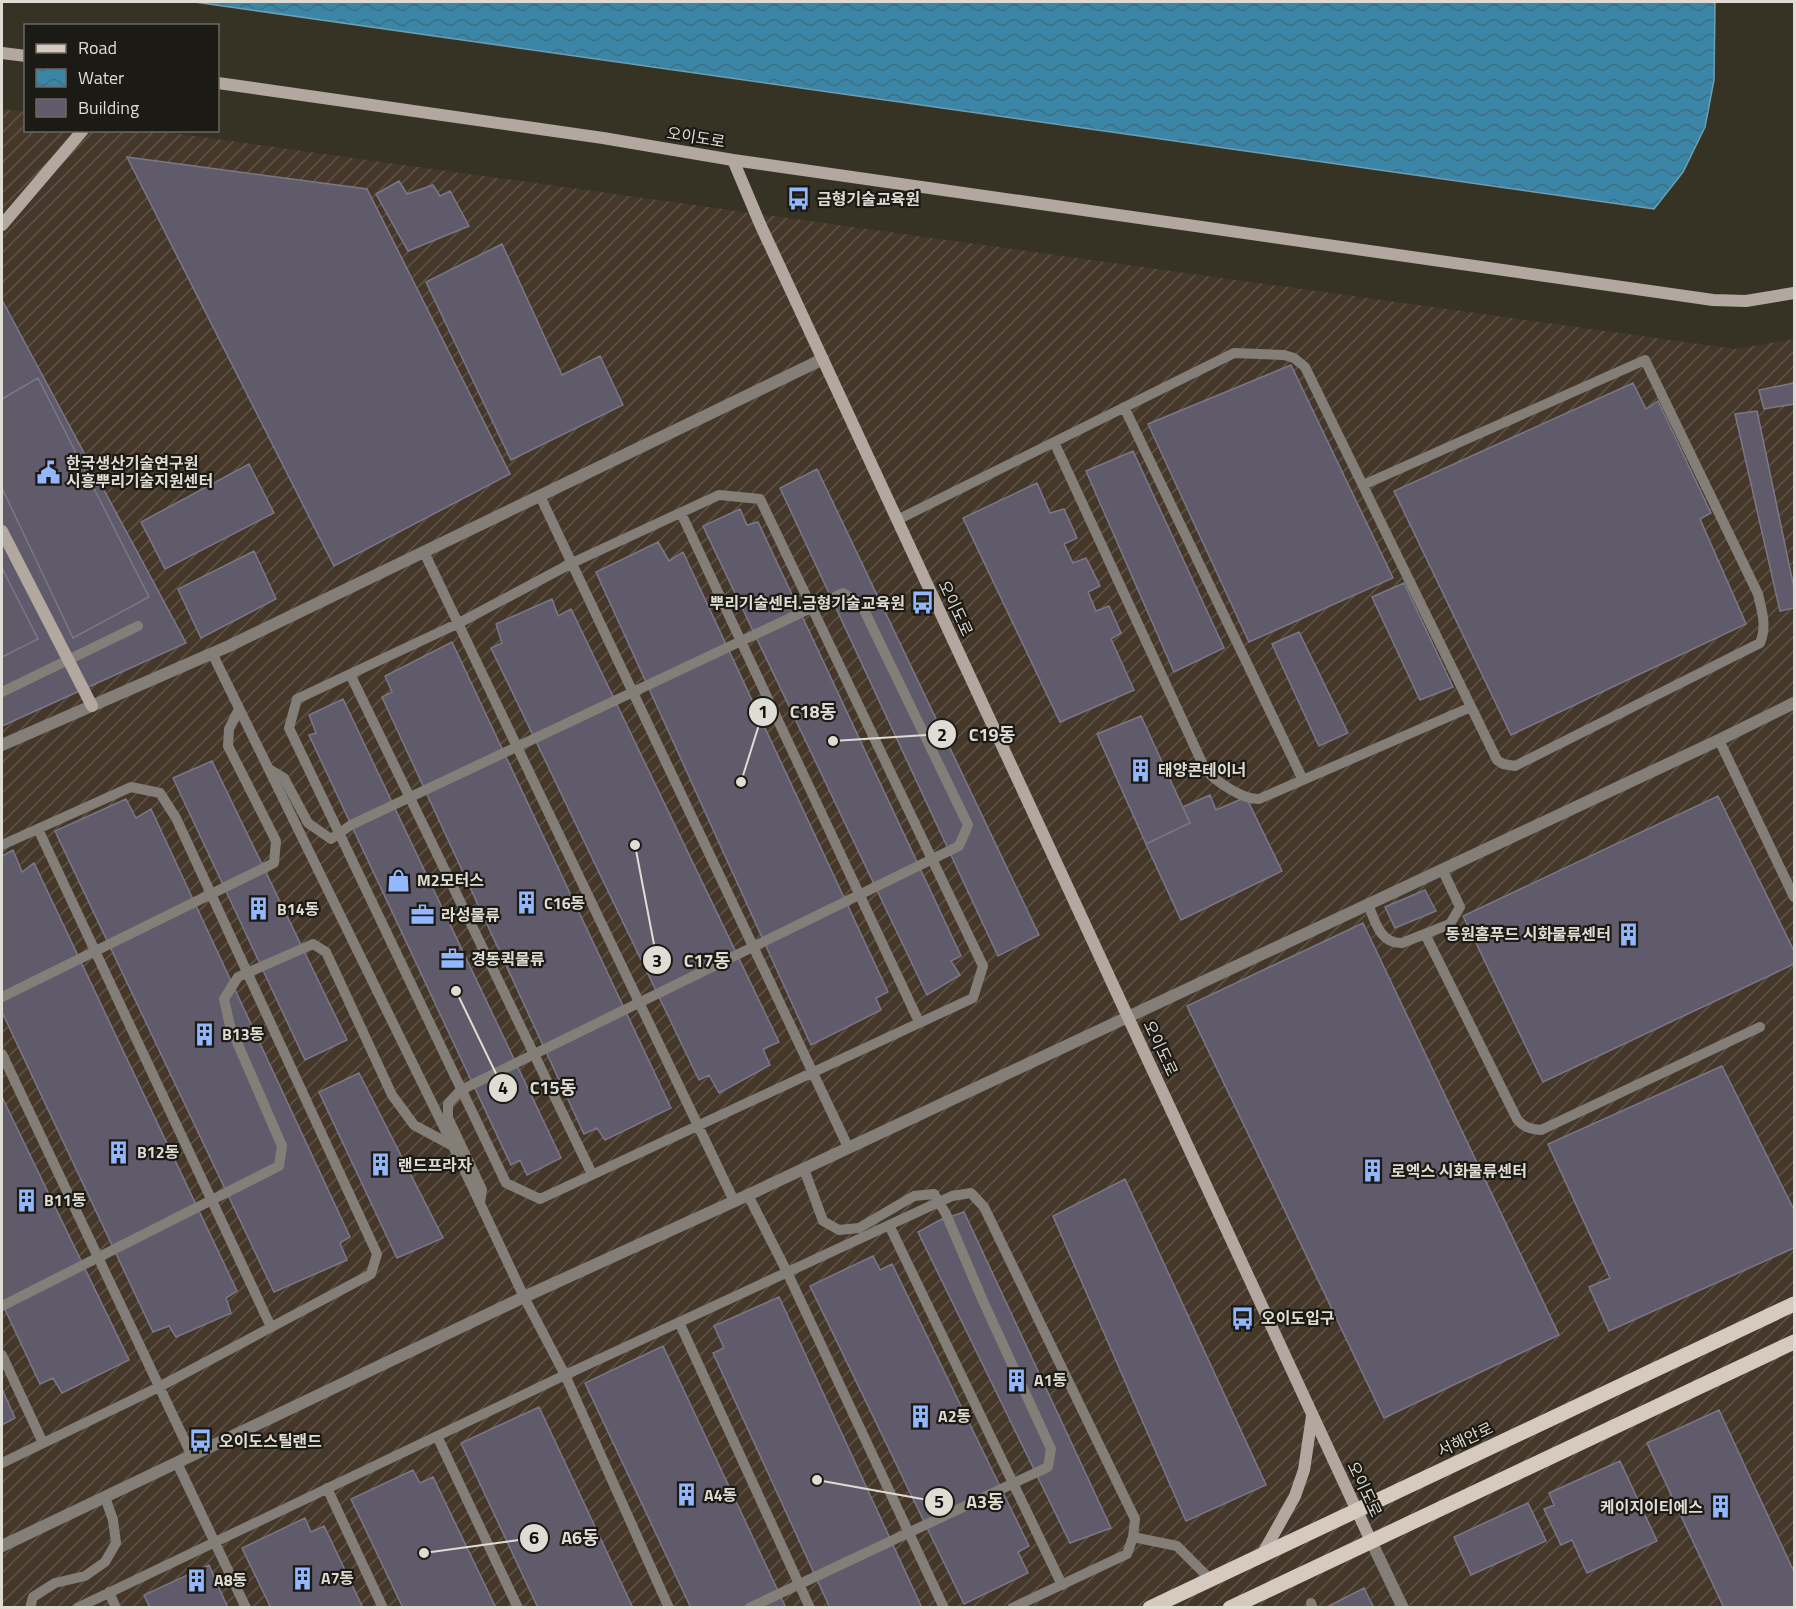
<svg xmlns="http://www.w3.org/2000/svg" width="1796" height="1609" font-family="'Titillium Web','Noto Sans KR',sans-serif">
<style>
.industrial{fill:url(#industrial-furrows)}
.water{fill:url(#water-waves);stroke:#6c9fb4;stroke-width:1.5}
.building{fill:#5f5b6b;stroke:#7b7788;stroke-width:1.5}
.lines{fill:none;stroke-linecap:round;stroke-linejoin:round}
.service{stroke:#847e78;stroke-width:10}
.tertiary{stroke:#847e78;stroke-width:12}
.secondary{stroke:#b2a89f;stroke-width:12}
.primary{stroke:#d6c9bd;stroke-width:15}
.service-bridge{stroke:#847e78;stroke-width:10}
.labels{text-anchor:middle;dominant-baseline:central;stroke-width:4.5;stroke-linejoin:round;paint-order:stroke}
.street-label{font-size:16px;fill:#dedcd3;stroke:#1c1a14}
.poi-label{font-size:16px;font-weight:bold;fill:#dedcd3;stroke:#1c1a14;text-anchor:start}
.leader{fill:none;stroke:#dedcd3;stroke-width:2}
.callout-dot{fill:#dedcd3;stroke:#1c1a14;stroke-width:2}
.mark-label{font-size:18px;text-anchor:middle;font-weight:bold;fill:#111}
.callout-label{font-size:18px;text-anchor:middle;font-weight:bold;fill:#dedcd3;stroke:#1c1a14;stroke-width:4.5;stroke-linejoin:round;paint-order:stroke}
</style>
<defs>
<pattern id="industrial-furrows" width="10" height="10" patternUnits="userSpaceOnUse" patternTransform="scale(1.5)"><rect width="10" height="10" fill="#45382a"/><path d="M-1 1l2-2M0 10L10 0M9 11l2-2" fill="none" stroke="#5f5448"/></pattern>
<pattern id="water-waves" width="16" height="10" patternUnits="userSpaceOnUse" patternTransform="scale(1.5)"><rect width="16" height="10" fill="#3b85a6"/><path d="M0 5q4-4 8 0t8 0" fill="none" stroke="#3e6e82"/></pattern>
</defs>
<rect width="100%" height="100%" fill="#373324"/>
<path class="industrial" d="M2,109L25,112L26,130L158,131L1736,349L1794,339V1607L2,1608Z"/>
<path class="water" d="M195,2H1715L1714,80L1705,127L1683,172L1654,209Z"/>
<path class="building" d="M127,157L367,189L510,474L334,566Z
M399,181L407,194L433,185L440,196L450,191L469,226L408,251L376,194Z
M502,244L562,375L600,356L623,405L511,460L426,282Z
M2,300L186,643L2,726Z
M1291,365L1393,578L1249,642L1148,424Z
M38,378L149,597L73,638L2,488V399Z
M1633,383L1646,409L1658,401L1711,513L1700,519L1746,624L1511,735L1394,491Z
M1794,383V404L1764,409L1759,390Z
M1757,411L1794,588V608L1780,611L1735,414Z
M1133,451L1224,648L1174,672L1086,471Z
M249,464L274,513L165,569L141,522Z
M817,469L1039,935L998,956L780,488Z
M1037,483L1050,513L1064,509L1077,538L1064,544L1073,563L1086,558L1100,586L1088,592L1096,611L1109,606L1121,633L1111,639L1134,690L1060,722L963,518Z
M740,509L747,525L758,522L961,956L951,961L960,975L927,995L703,526Z
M658,542L669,561L683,552L888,992L876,998L881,1010L811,1045L596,572Z
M254,551L276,599L201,638L178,589Z
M2,568L38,639L2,657Z
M1404,583L1453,687L1420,700L1372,597Z
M552,599L558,616L571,609L779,1042L763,1049L770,1065L719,1093L709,1075L699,1080L491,648L502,643L496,624Z
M1299,632L1348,733L1319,746L1272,644Z
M452,642L671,1108L605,1140L597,1128L584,1134L382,697L392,692L385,676Z
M343,699L561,1158L527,1175L520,1160L511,1165L309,735L316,733L309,715Z
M1141,716L1190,823L1146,844L1097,734Z
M212,761L347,1040L305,1060L173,778Z
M1210,795L1216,810L1246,797L1282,871L1181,920L1146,844L1190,823L1183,807Z
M1718,796L1794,951V964L1543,1082L1463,916Z
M126,799L136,818L151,809L350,1237L340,1243L347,1260L274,1292L55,831Z
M13,850L22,872L34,863L237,1291L226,1298L231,1313L176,1337L169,1326L153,1332L2,1012V856Z
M1425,890L1436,911L1395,928L1385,907Z
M1363,923L1559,1335L1384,1418L1187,1006Z
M1722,1066L1794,1210V1248L1609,1331L1589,1287L1610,1278L1548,1144Z
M359,1073L443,1238L397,1258L319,1092Z
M2,1097L129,1360L62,1393L53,1378L40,1384L2,1303Z
M1125,1179L1266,1485L1186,1521L1053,1216Z
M964,1212L1111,1528L1070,1543L918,1232L938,1221Z
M873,1256L880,1270L892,1264L1029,1546L1018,1552L1028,1573L964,1604L810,1286Z
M779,1297L922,1608H830L713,1353L724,1348L714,1326Z
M663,1346L786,1608H691L585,1383Z
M2,1389L15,1418L2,1425Z
M539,1407L633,1608H538L461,1443Z
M1719,1410L1794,1572V1608H1724L1647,1443Z
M1620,1461L1657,1541L1587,1573L1572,1540L1561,1545L1544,1509L1554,1505L1549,1493Z
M413,1470L420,1483L433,1477L496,1608H403L351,1499Z
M1528,1503L1546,1541L1471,1575L1454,1537Z
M305,1518L311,1532L324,1526L363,1608H271L242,1548Z
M209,1565L228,1608H150L144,1595Z
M1364,1588L1374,1608H1325Z"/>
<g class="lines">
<path class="service" d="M1124,407L1303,780
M1054,442L1205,769C1215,781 1243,800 1259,799L1471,707
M719,495L760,499L983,966L973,998L540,1199L506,1183L289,728L297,699L459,623L572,563Z
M540,496L848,1147
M681,513L919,1022
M897,520L1234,353L1284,355L1294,358L1305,367L1497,760L1503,764L1515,766L1760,643C1767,627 1762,611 1758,594L1645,360L1363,485
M424,552L734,1201
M212,653L453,1146L524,1297L565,1375L669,1608
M350,674L592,1174
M2,692L138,626
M1719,740L1794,897
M228,746L229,729L239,709
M38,829L271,1327
M2,845L131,787L160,793L176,818L377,1254L371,1274L159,1387L2,1463
M1368,904C1375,921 1380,944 1402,943L1450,924L1460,907L1442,869
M1425,934L1517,1119C1523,1127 1530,1129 1541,1130L1760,1027
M256,969L313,944L326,952L392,1095L414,1125L453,1146
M2,1054L192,1456
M804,1169L823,1221L839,1230L859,1228L914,1196L934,1194
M748,1195L787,1272L944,1608
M889,1225L1062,1585
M679,1322L810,1608
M2,1355L43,1443
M437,1436L518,1608
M177,1463L246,1608
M327,1488L383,1608
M1133,1537L1177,1546L1210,1579
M109,1592L116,1608
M1311,1603L1313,1608
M30,1608L33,1597L55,1583L85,1576L105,1562L116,1543L113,1520L105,1497
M77,1608L565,1375L952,1196L971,1193L984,1207L1135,1519L1133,1537L1127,1554L1012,1608"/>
<path class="tertiary" d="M2,745L229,646L823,359
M1371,1541L1403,1608
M2,1546L524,1297L748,1195L1719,740L1794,703"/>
<path class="secondary" d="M2,53L26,56
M218,83L603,138L733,160L760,224L1371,1541
M733,160L1713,300L1746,301L1794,293
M2,225L83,130
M2,531L92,706
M1262,1555L1295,1496L1304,1470L1312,1416"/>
<path class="primary" d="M1150,1608L1794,1304
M1230,1608L1794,1342"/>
<path class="service-bridge" d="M269,769L284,778L308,823L331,839L351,825L843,593L862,606L968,825L959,846L461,1090L448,1104V1118L482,1190L480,1203
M2,997L274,863L276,841L228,746
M2,1306L279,1166L282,1146L230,1026L224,999L238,977L256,969
M749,1608L1048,1467L1051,1449L983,1301L946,1214L934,1194"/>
</g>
<defs>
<symbol id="bus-bare" viewBox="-9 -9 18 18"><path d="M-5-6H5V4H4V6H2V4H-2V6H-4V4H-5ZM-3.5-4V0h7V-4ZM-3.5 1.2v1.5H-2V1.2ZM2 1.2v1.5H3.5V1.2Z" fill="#93b7fd" stroke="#1c1a14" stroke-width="2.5" paint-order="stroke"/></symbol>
<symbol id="civic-bare" viewBox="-9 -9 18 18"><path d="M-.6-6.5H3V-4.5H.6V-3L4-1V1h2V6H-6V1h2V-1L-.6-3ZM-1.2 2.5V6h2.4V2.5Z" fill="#93b7fd" stroke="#1c1a14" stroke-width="2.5" paint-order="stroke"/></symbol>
<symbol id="building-bare" viewBox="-9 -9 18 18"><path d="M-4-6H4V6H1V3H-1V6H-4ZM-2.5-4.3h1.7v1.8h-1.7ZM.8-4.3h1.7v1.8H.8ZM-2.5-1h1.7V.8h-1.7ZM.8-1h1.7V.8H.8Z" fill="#93b7fd" stroke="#1c1a14" stroke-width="2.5" paint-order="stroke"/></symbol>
<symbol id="shop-bare" viewBox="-9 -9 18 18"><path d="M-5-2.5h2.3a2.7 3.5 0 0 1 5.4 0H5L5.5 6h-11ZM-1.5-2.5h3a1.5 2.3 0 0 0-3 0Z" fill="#93b7fd" stroke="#1c1a14" stroke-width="2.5" paint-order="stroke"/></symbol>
<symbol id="office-bare" viewBox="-9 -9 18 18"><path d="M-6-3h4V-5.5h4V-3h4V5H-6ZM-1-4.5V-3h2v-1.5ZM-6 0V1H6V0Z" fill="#93b7fd" stroke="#1c1a14" stroke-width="2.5" paint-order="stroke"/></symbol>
</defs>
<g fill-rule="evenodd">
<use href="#bus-bare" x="782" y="182" width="33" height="33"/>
<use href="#civic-bare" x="32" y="456" width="33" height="33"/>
<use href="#bus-bare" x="906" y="586" width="33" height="33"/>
<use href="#building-bare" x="1124" y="754" width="33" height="33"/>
<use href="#shop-bare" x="382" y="864" width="33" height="33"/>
<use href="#building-bare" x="510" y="886" width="33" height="33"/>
<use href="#building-bare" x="242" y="892" width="33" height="33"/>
<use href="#office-bare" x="406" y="898" width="33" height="33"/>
<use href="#building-bare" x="1612" y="918" width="33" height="33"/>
<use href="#office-bare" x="436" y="942" width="33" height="33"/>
<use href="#building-bare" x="188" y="1018" width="33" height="33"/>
<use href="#building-bare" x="102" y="1136" width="33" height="33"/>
<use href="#building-bare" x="364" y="1148" width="33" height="33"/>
<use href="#building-bare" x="1356" y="1154" width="33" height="33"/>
<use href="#building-bare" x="10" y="1184" width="33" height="33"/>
<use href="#bus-bare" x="1226" y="1302" width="33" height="33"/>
<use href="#building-bare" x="1000" y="1364" width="33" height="33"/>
<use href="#building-bare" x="904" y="1400" width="33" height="33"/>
<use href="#bus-bare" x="184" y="1424" width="33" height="33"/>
<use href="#building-bare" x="670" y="1478" width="33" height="33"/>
<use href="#building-bare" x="1704" y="1490" width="33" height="33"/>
<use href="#building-bare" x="286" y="1562" width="33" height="33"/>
<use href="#building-bare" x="180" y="1564" width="33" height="33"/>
</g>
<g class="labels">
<g class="street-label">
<text transform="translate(696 137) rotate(9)">오이도로</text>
<text transform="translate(956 608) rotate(65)">오이도로</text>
<text transform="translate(1161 1048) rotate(65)">오이도로</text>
<text transform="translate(1465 1439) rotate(-25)">서해안로</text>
<text transform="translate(1365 1489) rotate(65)">오이도로</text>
</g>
<g class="poi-label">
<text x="817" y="199">금형기술교육원</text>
<text x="66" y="463">한국생산기술연구원<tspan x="66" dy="18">시흥뿌리기술지원센터</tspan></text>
<text x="905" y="603" text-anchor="end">뿌리기술센터.금형기술교육원</text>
<text x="1158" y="770">태양콘테이너</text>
<text x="417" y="880">M2모터스</text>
<text x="544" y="903">C16동</text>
<text x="277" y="909">B14동</text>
<text x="441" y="915">라성물류</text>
<text x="1611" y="934" text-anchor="end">동원홈푸드 시화물류센터</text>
<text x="471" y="959">경동퀵물류</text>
<text x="222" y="1034">B13동</text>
<text x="137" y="1152">B12동</text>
<text x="398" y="1165">랜드프라자</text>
<text x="1391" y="1171">로엑스 시화물류센터</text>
<text x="44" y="1200">B11동</text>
<text x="1261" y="1318">오이도입구</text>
<text x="1034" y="1380">A1동</text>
<text x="938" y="1416">A2동</text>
<text x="219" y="1441">오이도스틸랜드</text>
<text x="704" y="1495">A4동</text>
<text x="1703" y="1507" text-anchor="end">케이지이티에스</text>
<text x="321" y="1578">A7동</text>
<text x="214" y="1580">A8동</text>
</g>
</g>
<path class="leader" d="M741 782L763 712M833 741L942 734M635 845L657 960M456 991L503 1088M817 1480L939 1502M424 1553L534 1538"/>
<g class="callout-dot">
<circle cx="741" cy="782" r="6"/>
<circle cx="833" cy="741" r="6"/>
<circle cx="635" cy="845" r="6"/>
<circle cx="456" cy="991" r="6"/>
<circle cx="817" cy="1480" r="6"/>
<circle cx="424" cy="1553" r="6"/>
<circle cx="763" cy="712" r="15"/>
<circle cx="942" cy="734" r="15"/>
<circle cx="657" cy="960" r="15"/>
<circle cx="503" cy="1088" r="15"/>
<circle cx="939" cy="1502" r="15"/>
<circle cx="534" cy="1538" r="15"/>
</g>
<g class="mark-label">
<text x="763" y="718">1</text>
<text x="942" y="741">2</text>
<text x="657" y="967">3</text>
<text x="503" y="1094">4</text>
<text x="939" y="1508">5</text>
<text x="534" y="1544">6</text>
</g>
<g class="callout-label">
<text x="813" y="718">C18동</text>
<text x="992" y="741">C19동</text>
<text x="707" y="967">C17동</text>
<text x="553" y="1094">C15동</text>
<text x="985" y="1508">A3동</text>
<text x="580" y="1544">A6동</text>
</g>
<rect width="1796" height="1609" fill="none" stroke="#dedcd3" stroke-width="6"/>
<rect x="24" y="24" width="195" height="108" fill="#1c1a14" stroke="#6a6860" stroke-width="1.5"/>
<rect x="36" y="44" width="30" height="9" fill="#d6c9bd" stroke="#6a6860" stroke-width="1.5"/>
<text x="78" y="54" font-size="18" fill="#dedcd3">Road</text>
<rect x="36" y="69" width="30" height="18" fill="url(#water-waves)" stroke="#6a6860" stroke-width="1.5"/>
<text x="78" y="84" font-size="18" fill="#dedcd3">Water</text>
<rect x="36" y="99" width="30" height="18" fill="#5f5b6b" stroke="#6a6860" stroke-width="1.5"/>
<text x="78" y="114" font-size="18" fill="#dedcd3">Building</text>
</svg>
